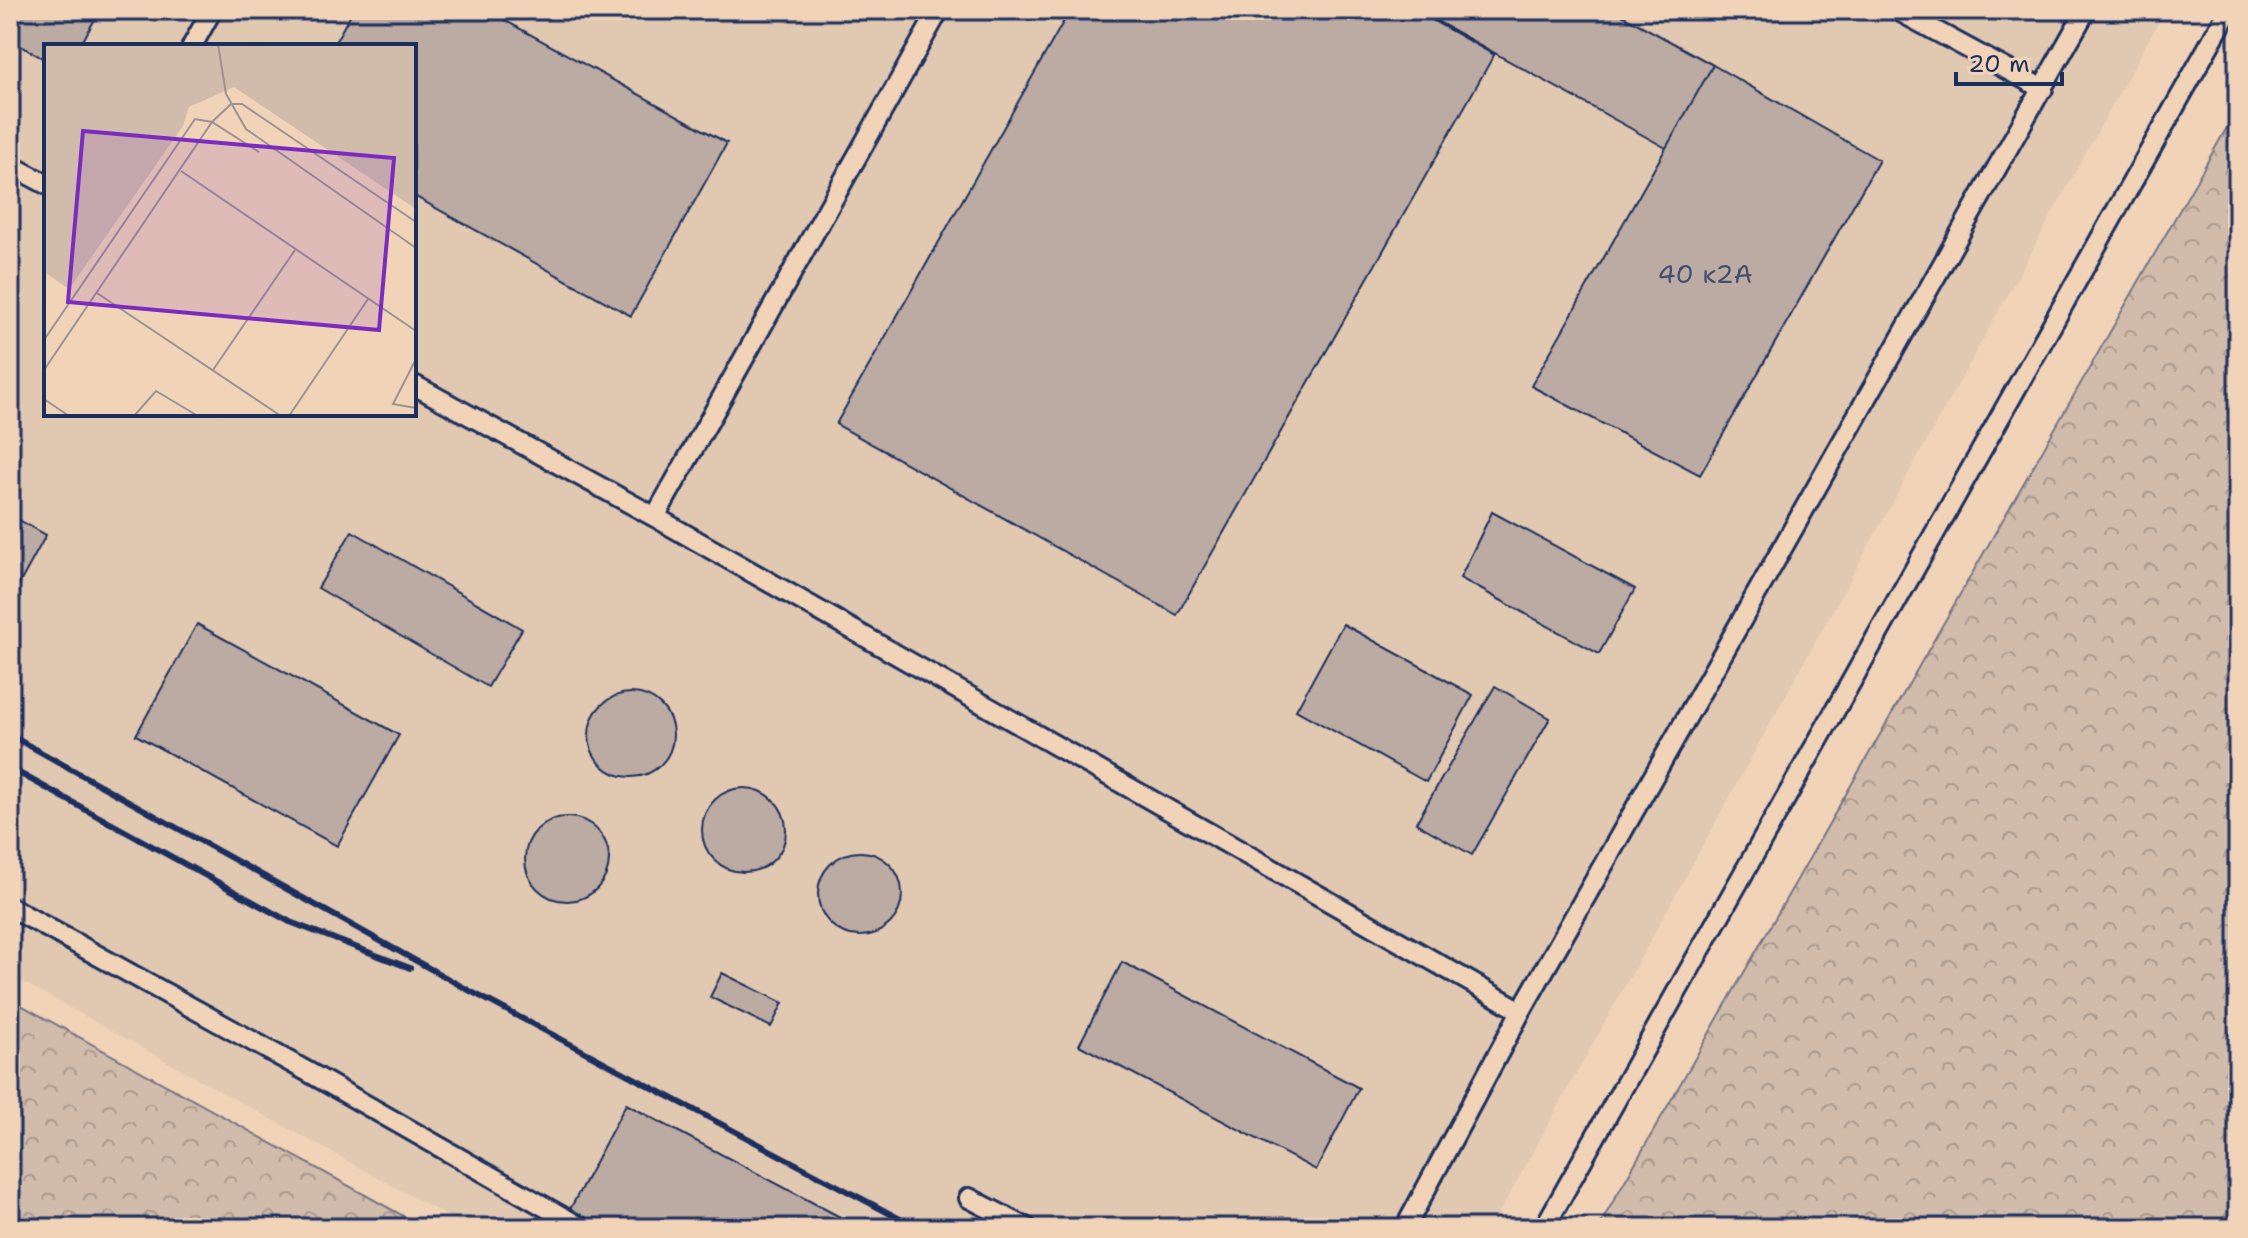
<svg xmlns="http://www.w3.org/2000/svg" width="2248" height="1238" font-family="'Shantell Sans',sans-serif">
<style>
.built{fill:#e1c8b1;fill-rule:evenodd}
.forest{fill:url(#forest-crowns);stroke:#767684;stroke-width:2}
.building{fill:#bcaba2;stroke:#1b2f5e;stroke-width:2}
.lines{fill:none;stroke-linecap:round;stroke-linejoin:round}
.service-casing{stroke:#1b2f5e;stroke-width:24}
.service{stroke:#f1d4b8;stroke-width:18}
.rail{stroke:#1b2f5e;stroke-width:6}
.labels{text-anchor:middle;dominant-baseline:central;stroke-width:6;stroke-linejoin:round;paint-order:stroke}
.number-label{font-size:26px;fill:#434e6f}
.inset-road{fill:none;stroke:#9b9294;stroke-width:2}
.view{fill:#7b2cbf;fill-opacity:0.15;stroke:#7b2cbf;stroke-width:4}
.inset-edge{fill:none;stroke:#1b2f5e;stroke-width:4}
</style>
<defs>
<pattern id="forest-crowns" width="20" height="18" patternUnits="userSpaceOnUse" patternTransform="scale(2)"><rect width="20" height="18" fill="#d1bcab"/><path d="M2 6a3 3 0 1 1 6 0M12 15a3 3 0 1 1 6 0" fill="none" stroke="#a9998e"/></pattern>
</defs>
<rect width="100%" height="100%" fill="#f1d4b8"/>
<filter id="ink" filterUnits="userSpaceOnUse"><feTurbulence type="fractalNoise" baseFrequency=".0125" numOctaves="2"/><feDisplacementMap in="SourceGraphic" scale="16" xChannelSelector="R" yChannelSelector="G"/><feConvolveMatrix kernelMatrix="1 2 1 2 8 2 1 2 1" color-interpolation-filters="sRGB"/></filter>
<g filter="url(#ink)">
<path class="built" d="M10,10H2160L2164,12L1491,1228H469L10,975ZM46,46H414V414H46Z"/>
<path class="forest" d="M2238,108V1228H1598Z
M10,999L425,1228H10Z"/>
<path class="building" d="M10,10H100L80,46H46V60L10,40Z
M353,10H486L727,143L631,316L414,196V46H333Z
M1070,10H1414L1494,55L1177,615L836,424Z
M1417,10H1613L1713,65L1666,148Z
M1713,65L1879,160L1700,475L1531,386Z
M1492,512L1635,589L1599,654L1460,578Z
M10,515L46,535L10,601Z
M352,531L522,629L488,687L318,588Z
M197,624L399,735L337,846L136,735Z
M1343,624L1473,695L1426,782L1296,710Z
M1495,686L1550,718L1472,855L1416,823Z
M589 735a42 42 0 1 1 84 0a42 42 0 1 1-84 0Z
M702 830a42 42 0 1 1 84 0a42 42 0 1 1-84 0Z
M525 859a42 42 0 1 1 84 0a42 42 0 1 1-84 0Z
M818 894a42 42 0 1 1 84 0a42 42 0 1 1-84 0Z
M1122,962L1359,1088L1316,1170L1079,1045Z
M722,973L783,1003L771,1027L710,997Z
M626,1104L840,1217L834,1228H597L568,1213Z"/>
<g class="lines">
<defs>
<path id="service" d="M1897,10L2043,89
M192,46L212,10
M10,165L46,184
M414,385L655,517L1521,1011
M655,517L939,10
M10,907L310,1073L582,1228
M969,1198L1027,1228
M1405,1228L1521,1011L2086,10
M1544,1228L2229,10"/>
</defs>
<use href="#service" class="service-casing"/>
<use href="#service" class="service"/>
<path class="rail" d="M10,735L472,992L917,1228
M10,768L290,922L410,968"/>
</g>
</g>
<g class="labels">
<g class="number-label">
<text x="1705" y="273">40 к2А</text>
</g>
</g>
<g transform="translate(44 44)">
<rect width="372" height="372" fill="#f1d4b8"/>
<path d="M0,0H372V165L190,43L145,63L139,82L25,245L0,228Z" fill="#d1bcab"/>
<path class="inset-road" d="M174,0L182,50L202,85L372,204M137,127L372,287M53,249L237,372M0,296L151,75L168,78L215,108M372,315L349,360L372,364M0,326L168,78L187,60H198L372,178M169,326L251,206M0,355L25,372M90,372L112,347L154,372M245,372L324,255"/>
<path class="view" d="M39,87L350,114L335,286L24,258Z"/>
<rect width="372" height="372" class="inset-edge"/>
</g>
<rect width="2248" height="1238" fill="none" stroke="#f1d4b8" stroke-width="40"/>
<rect x="20" y="20" width="2208" height="1198" fill="none" stroke="#1b2f5e" stroke-width="3" filter="url(#ink)"/>
<path d="M1956 72v12h106v-12" fill="none" stroke="#1b2f5e" stroke-width="4"/>
<text x="1968" y="72" font-size="24" fill="#1b2f5e" stroke="#f1d4b8" stroke-width="6" paint-order="stroke">20 m</text>
</svg>
